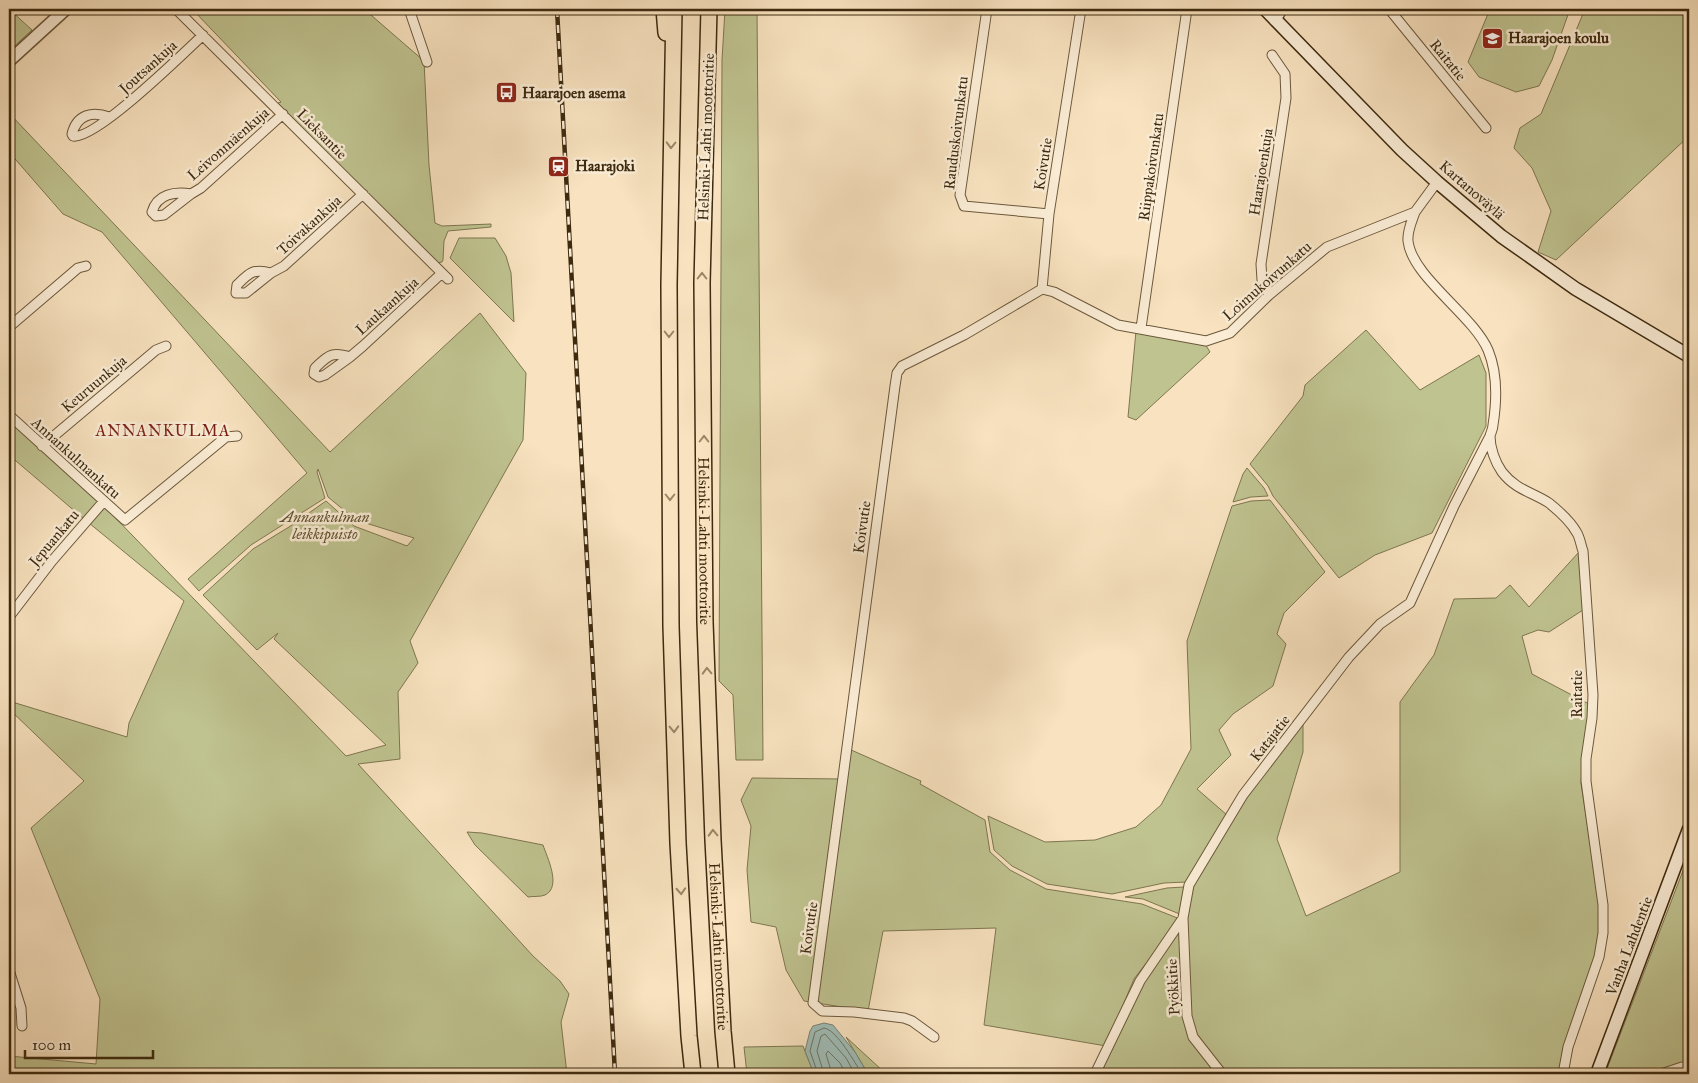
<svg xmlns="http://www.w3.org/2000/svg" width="1698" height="1083" font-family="'IM FELL Great Primer',serif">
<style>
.green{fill:#bfc390;stroke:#7e7650}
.water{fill:#9fbdb8;stroke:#788274}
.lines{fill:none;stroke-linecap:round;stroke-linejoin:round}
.shore{stroke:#6e7464;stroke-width:1}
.minor-casing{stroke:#6c583b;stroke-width:11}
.tertiary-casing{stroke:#6c583b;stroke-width:14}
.secondary-casing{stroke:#3d2a0f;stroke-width:15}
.motorway-casing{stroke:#3d2a0f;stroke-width:18}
.minor{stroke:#faecd5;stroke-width:9}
.tertiary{stroke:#faecd5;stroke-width:11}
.secondary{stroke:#faecd5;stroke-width:12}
.motorway{stroke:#f8e2bf;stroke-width:15}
.rail-casing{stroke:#3d2a0f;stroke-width:4.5}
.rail{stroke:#faecd5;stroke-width:2.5;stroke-dasharray:8;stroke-linecap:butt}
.oneway{stroke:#9a8667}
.labels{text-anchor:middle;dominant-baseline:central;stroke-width:5;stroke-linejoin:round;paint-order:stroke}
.poi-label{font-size:15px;font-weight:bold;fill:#3d2a0f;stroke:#faecd5;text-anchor:start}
.street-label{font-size:15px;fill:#3d2a0f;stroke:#faecd5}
.park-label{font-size:15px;font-style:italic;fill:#5e502f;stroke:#faecd5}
.neighbourhood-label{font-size:16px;letter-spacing:1px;fill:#7a1f14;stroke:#faecd5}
</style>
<rect width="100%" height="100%" fill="#f8e2bf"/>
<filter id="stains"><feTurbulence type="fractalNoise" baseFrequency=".004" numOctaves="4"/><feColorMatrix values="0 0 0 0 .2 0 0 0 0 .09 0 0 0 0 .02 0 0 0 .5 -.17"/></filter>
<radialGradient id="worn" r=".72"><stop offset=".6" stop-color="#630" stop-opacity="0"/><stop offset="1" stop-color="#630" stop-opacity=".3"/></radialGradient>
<path class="green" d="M9,9L32,30L9,51Z
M192,9H364L424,61L429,165L435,223L442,226L491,224V227L448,231L444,241L443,260L442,262L437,263L278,103L281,102Z
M725,9H757L763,760H736L733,695L719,681L722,60Z
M1490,9H1570L1552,60L1539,86L1516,92L1479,77L1468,62Z
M1585,9H1682L1689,13V136L1556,260L1538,252L1551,211L1532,168L1514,148L1520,128L1541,114Z
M9,113L330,452L480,313L526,373L523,440L410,641L418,663L398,692L400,759L358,764L533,956L560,981L569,994L561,1022L567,1074H9V1056L96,1064L100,999L31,828L84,781L9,709V701L127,737L129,723L184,601L89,523L103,505L346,756L386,745L274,639L278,633L257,650L203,595L253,549L289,527L326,501L354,526L407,546L414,538L356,520L328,497L318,469L317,472L325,498L251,545L199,591L188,579L307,473L102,232L63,214L9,152Z
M459,238H495L506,256L511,273L514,322L450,258Z
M1366,330L1420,390L1479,355L1486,373V426L1432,533L1375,555L1339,578L1273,496L1268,486L1250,464L1303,396L1305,385Z
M1136,331L1205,344L1210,352L1136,420L1128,417Z
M9,421L99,501L84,519L9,455Z
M1247,468L1264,488L1268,496L1251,497L1233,502L1243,474Z
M1270,500L1325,572L1284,613L1277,634L1286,644L1273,686L1233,714L1219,730L1231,755L1197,789L1227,815L1187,882L1164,883L1112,894L1047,884L1012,866L994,850L988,816L1045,842L1095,840L1136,827L1161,805L1191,749L1187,641L1232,506L1251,501Z
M1579,552L1583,610L1549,632L1538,630L1522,636L1532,674L1589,704L1581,783L1600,906V932L1596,956L1559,1074H1226L1197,1036L1191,1014L1187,918L1191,889L1246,797L1303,722V752L1277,839L1306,916L1400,872V702L1434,655L1454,599L1496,598L1510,585L1529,607Z
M849,749L921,781L920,784L985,820L990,852L1010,870L1046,889L1142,904L1180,919L1134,979L1106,1046L984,1025L996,928L883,931L868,1011L804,1001L786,970L776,927L751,922L747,870L751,826L741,800L752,778L844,779Z
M467,832L482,833L543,845C547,857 562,887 545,895C541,897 533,896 528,897L475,845Z
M1689,855V1065L1682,1063L1658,1070L1656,1074H1605Z
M1184,887L1182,915L1143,899L1125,897L1167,888Z
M1180,930L1183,1016L1191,1039L1217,1074H1098L1142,982Z
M846,1037L884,1072L885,1074H868Z
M803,1046L814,1074H747L744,1047Z"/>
<path class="water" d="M824,1023L833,1025L855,1052L868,1074H814L805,1051L810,1031L813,1026Z"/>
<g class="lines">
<path class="shore" d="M818,1074L810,1051L815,1032L824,1028C837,1030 855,1063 862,1074
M824,1074L817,1051L821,1036L825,1034L846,1058L855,1074
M832,1074L826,1054L828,1051L840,1063L846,1074"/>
<defs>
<path id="minor" d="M176,9L448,279
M409,9L427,62
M987,9L960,195L964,206L1049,214
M1389,9L1486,128
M1686,9L1689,11
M109,117C93,111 77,114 72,134L73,136C94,141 184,53 203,35
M191,194L164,215L156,216L152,212C157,194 175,191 191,194L201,188L283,114
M1415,212C1412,221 1407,231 1408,241C1412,277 1473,315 1488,350C1498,374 1497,400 1493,425C1493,429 1491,432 1490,436C1490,448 1495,462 1502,472C1516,490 1532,492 1549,503C1559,511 1571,522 1577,533C1580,538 1581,546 1583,551L1593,695L1592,718L1586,759V781L1603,905V933L1599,957L1568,1047L1563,1074
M271,273L246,293H236L237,285C249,273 253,268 271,273L284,266L363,194
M1042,289L1054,292L1118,325L1206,341L1230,333L1269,295L1327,247L1415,212L1437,182
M1042,289L1049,214L1081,9
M1269,295L1262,280L1261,264L1286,98L1285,74L1272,55
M9,327L78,268L86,266
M1141,328L1187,9
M350,357L325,375L319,377L314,374L315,368C328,356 331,351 350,357L363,346L442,273
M9,415L125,520L226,437L237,436
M42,446L156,350L166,346
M9,617L52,561L104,501
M1183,918L1187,1016L1193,1037L1222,1074
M9,970L21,1008L22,1026
M934,1037L912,1021L904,1018L854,1012L822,1011L813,1003L895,386L897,373L902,366L964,335L1042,289
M1095,1074L1140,981L1183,918L1189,885L1243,795L1349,657L1380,624L1410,603L1454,506L1490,436
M1661,1074L1682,1067L1689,1069"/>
<path id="tertiary" d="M1275,20L1281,9
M9,61L66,9"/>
<path id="secondary" d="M1265,9L1402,150L1437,182L1501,236L1576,289L1689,356
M1597,1074L1689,829"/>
<g id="motorway">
<path d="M664,9L666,33"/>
<path d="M674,9L669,285L671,626L678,843L689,1036L693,1074"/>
<path id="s1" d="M709,9L702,283L705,622L713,840L723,1031L727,1074"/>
</g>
</defs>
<use href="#minor" class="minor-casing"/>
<use href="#tertiary" class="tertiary-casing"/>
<use href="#secondary" class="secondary-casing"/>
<use href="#motorway" class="motorway-casing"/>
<use href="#minor" class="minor"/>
<use href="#tertiary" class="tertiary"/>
<use href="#secondary" class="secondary"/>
<use href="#motorway" class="motorway"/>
<defs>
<path id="rail" d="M557,9L615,1074"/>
</defs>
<use href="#rail" class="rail-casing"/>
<use href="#rail" class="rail"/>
</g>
<defs><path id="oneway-chevron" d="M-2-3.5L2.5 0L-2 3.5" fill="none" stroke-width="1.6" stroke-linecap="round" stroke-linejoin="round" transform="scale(1.25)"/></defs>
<g class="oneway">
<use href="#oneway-chevron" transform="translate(671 145) rotate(91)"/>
<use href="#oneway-chevron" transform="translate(702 276) rotate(-90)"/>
<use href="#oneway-chevron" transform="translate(669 334) rotate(90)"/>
<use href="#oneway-chevron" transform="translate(704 439) rotate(-90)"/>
<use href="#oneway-chevron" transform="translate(670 497) rotate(90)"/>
<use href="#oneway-chevron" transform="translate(707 671) rotate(-92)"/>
<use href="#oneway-chevron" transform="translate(674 729) rotate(88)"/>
<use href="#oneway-chevron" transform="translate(713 833) rotate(-92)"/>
<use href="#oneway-chevron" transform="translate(681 891) rotate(87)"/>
</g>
<defs>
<symbol id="school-square" viewBox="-11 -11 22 22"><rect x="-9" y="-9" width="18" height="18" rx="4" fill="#8f2418" stroke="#faecd5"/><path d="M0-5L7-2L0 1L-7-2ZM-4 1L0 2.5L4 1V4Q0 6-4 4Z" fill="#fff"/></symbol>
<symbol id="bus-square" viewBox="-11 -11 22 22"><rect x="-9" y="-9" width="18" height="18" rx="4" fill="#8f2418" stroke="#faecd5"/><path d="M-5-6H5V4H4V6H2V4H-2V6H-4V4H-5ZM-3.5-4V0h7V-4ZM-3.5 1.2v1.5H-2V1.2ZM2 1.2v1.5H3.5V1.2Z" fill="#fff"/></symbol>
<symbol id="station-square" viewBox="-11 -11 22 22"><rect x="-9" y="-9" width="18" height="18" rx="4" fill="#8f2418" stroke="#faecd5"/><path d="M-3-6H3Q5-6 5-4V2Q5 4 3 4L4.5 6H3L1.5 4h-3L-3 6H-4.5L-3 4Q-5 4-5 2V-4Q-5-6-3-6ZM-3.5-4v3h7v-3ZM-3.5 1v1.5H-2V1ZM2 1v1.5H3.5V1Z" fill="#fff"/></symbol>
</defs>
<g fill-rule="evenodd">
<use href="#school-square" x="1480" y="26" width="25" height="25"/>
<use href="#bus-square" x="494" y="80" width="25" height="25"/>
<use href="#station-square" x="546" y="154" width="25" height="25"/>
</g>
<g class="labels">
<g class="poi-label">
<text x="1508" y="38">Haarajoen koulu</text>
<text x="522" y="93">Haarajoen asema</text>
<text x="575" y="166">Haarajoki</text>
</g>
<g class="street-label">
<text transform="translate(1448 60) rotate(51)">Raitatie</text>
<text transform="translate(148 67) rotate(-42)">Joutsankuja</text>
<text transform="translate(956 133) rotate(-83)">Rauduskoivunkatu</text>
<text transform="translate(322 134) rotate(45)">Lieksantie</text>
<text transform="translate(706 137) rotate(-88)">Helsinki-Lahti moottoritie</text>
<text transform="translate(228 144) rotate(-41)">Leivonmäenkuja</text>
<text transform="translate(1043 164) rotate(-81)">Koivutie</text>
<text transform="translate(1151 167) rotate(-82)">Riippakoivunkatu</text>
<text transform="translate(1261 172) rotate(-81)">Haarajoenkuja</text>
<text transform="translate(1472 190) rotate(41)">Kartanoväylä</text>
<text transform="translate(309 225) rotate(-42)">Toivakankuja</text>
<text transform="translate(1267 281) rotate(-41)">Loimukoivunkatu</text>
<text transform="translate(387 306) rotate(-42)">Laukaankuja</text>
<text transform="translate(94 384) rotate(-40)">Keuruunkuja</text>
<text transform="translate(76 458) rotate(42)">Annankulmankatu</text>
<text transform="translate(862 527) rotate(-82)">Koivutie</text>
<text transform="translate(54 538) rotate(-50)">Jepuankatu</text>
<text stroke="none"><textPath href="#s1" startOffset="532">Helsinki-Lahti moottoritie</textPath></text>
<text transform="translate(1577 694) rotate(-90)">Raitatie</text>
<text transform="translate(1270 738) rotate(-52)">Katajatie</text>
<text transform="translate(809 928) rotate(-82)">Koivutie</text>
<text stroke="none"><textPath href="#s1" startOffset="938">Helsinki-Lahti moottoritie</textPath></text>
<text transform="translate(1629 946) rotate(-69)">Vanha Lahdentie</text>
<text transform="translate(1173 987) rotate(-93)">Pyökkitie</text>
</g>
<g class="park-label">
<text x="325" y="517">Annankulman<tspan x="325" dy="17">leikkipuisto</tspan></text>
</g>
<g class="neighbourhood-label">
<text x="163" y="430">ANNANKULMA</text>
</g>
</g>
<rect width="1698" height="1083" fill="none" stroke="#f8e2bf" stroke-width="30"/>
<rect x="10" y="10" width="1678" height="1063" fill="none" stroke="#3d2a0f" stroke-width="2.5"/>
<rect x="15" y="15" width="1668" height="1053" fill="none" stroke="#3d2a0f"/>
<path d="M25 1050v8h128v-8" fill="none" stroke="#3d2a0f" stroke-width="2.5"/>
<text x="32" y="1050" font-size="15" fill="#3d2a0f" stroke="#faecd5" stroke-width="4" paint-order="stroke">100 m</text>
<rect width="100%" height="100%" filter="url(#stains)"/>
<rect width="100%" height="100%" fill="url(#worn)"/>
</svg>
